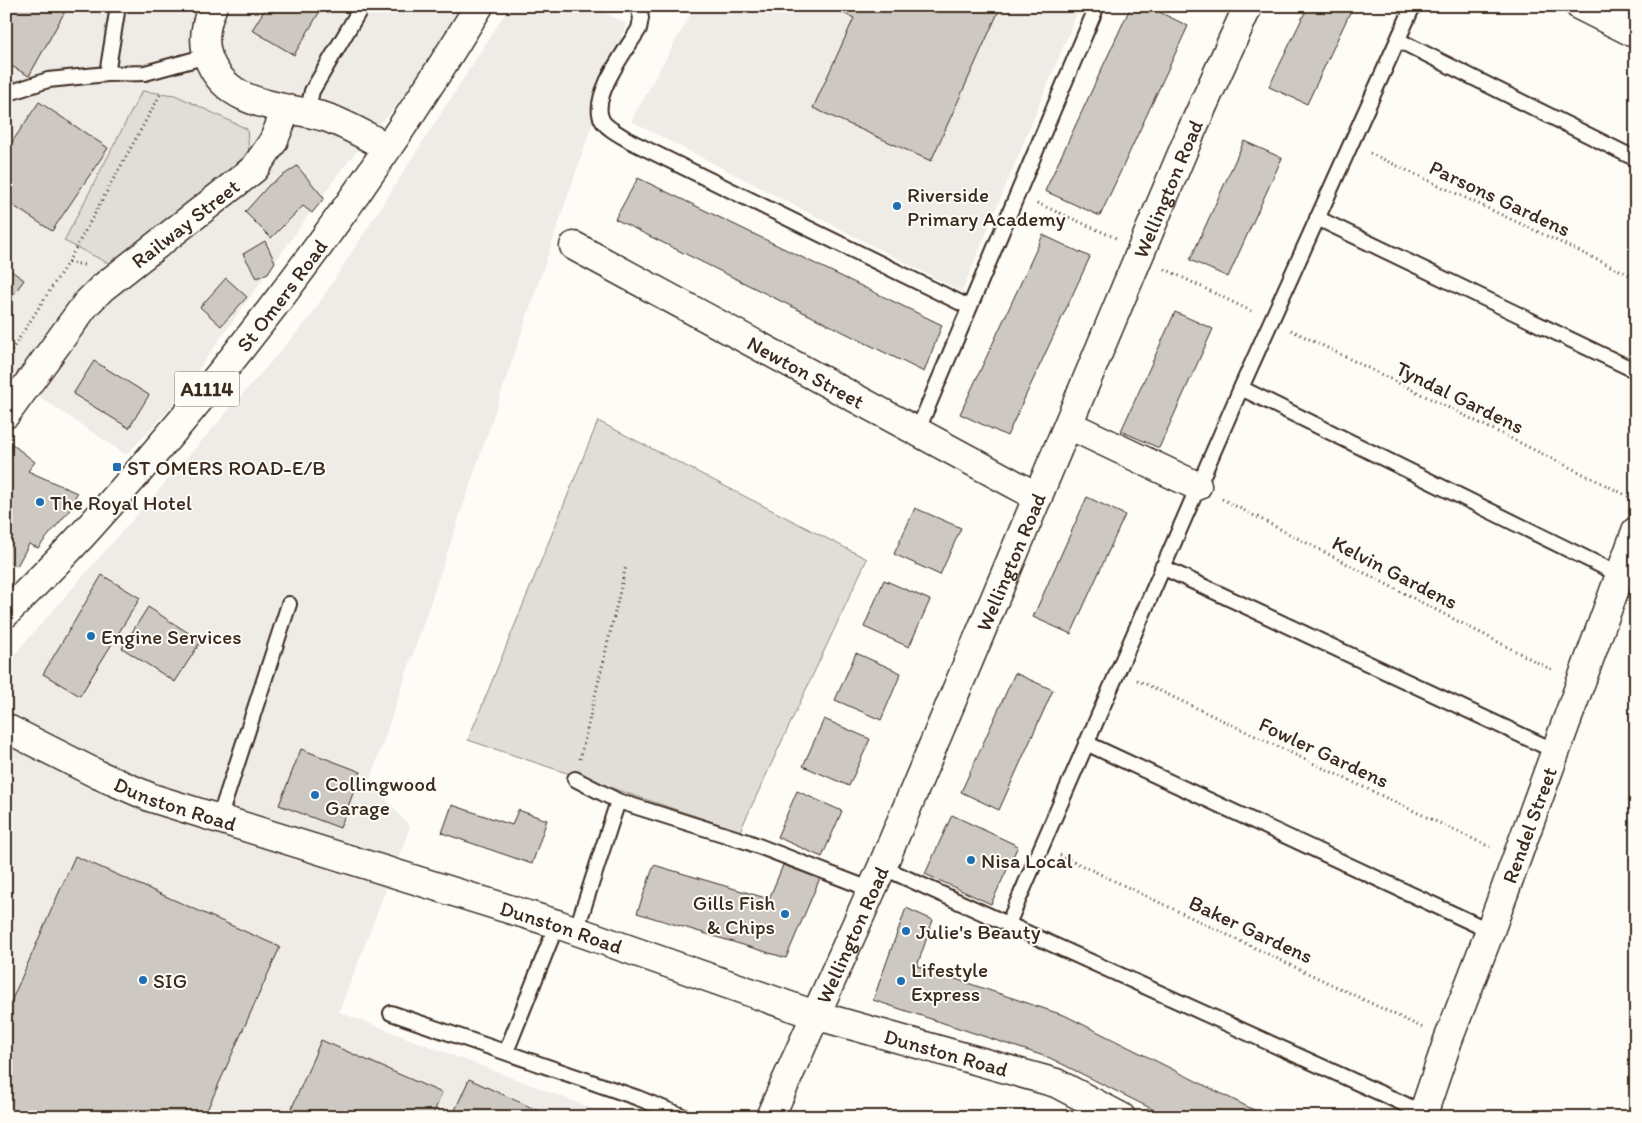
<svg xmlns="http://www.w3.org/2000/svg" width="1642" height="1123" font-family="Itim,sans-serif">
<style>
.built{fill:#efece7}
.green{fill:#e1ded7;stroke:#8e847a}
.building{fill:#cdc8c2;stroke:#3b2a1e}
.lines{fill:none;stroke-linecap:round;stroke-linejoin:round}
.service-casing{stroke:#3b2a1e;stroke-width:18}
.minor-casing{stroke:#3b2a1e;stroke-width:31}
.tertiary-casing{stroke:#3b2a1e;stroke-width:31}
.primary-casing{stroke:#3b2a1e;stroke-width:31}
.path{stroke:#3b2a1e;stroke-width:3;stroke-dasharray:1 4;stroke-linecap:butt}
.service{stroke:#fdfcf7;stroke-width:14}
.minor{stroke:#fdfcf7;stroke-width:28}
.tertiary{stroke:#fdfcf7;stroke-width:28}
.primary{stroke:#fdfcf7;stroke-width:28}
.poi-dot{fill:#1f6fb2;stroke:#fdfcf7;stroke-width:2}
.labels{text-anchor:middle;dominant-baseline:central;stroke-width:4;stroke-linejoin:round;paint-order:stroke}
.shield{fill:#fdfcf7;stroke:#75695f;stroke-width:1}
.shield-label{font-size:20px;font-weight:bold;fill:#3b2a1e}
.street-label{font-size:21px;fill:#3b2a1e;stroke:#fdfcf7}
.poi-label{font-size:21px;fill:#3b2a1e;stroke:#fdfcf7;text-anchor:start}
</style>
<rect width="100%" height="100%" fill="#fdfcf7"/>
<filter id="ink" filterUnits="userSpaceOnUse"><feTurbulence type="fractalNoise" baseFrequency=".02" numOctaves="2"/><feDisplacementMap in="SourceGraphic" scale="10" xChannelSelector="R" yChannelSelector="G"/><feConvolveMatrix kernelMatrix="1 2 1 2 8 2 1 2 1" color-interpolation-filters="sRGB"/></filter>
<g filter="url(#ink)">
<path class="built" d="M6,6H467L412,87L341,170L169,410L126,455L6,374Z
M510,6H592L626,24L370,781L410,827L339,1012L615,1117H6V664L311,316Z
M695,6H1080L962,292L631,121Z"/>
<path class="green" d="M142,91L175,95L247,129L249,153L112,265L64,241Z
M598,421L867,559L740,831L468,740Z"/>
<path class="building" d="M6,6H68L29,76L6,63Z
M267,6H323L294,55L252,30Z
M827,6H1001L931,161L813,108L854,18Z
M1131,6H1147L1188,26L1100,216L1045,191Z
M1308,6H1353L1307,104L1269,87Z
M39,102L108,148L52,231L6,201V151Z
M1244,141L1282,158L1228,277L1190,260Z
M297,166L324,198L312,213L303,206L271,238L245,212L269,185Z
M638,178L942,325L924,372L615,219Z
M1043,235L1090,257L1007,436L960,414Z
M265,241L275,262L268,273L257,278L243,254Z
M6,267L24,280L6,305Z
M226,278L247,297L221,326L200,307Z
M1175,312L1213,329L1159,448L1121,431Z
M94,361L149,395L129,428L73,394Z
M12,444L35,462L28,471L77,493L69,511L38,548L29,544L17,566L6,562V450Z
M1087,497L1125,515L1071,634L1033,617Z
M915,508L961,528L940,575L894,554Z
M102,575L140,598L80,696L43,674Z
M884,580L930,600L909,647L864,627Z
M148,607L201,641L175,682L122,648Z
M856,653L901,673L881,720L835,700Z
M1015,673L1053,690L999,810L961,792Z
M824,719L870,739L849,786L803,766Z
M301,749L361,772L340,828L279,805Z
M797,791L842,811L822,857L777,837Z
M452,805L512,825L518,810L547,820L532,864L442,833Z
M952,815L1018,846L991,904L925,874Z
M75,856L280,947L204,1117H6V1013Z
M654,865L769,899L783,865L820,878L786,958L637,913Z
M906,908L933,920L917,966L1066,1016L1268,1117H1168L1050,1058L873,1000Z
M321,1040L442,1093L432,1117H288Z
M469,1079L552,1117H452Z"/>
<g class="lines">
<defs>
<path id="service" d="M638,6L641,18L639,29C626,50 590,97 602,120C606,128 622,136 630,141L969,307
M1398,40L1636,159
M107,74L118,6
M6,94L48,80L107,74L145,73L207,56
M307,113L312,91L362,6
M1317,218L1636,371
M1241,388L1620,575
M917,432L1097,6
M1162,567L1555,751
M1086,743L1490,931
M575,779L618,801L748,842L872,890
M219,819L289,604
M882,867L1424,1113
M1008,924L1241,388L1413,6
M576,931L618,801
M391,1013L638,1098L685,1117
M506,1052L557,924"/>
<g id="minor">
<path d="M213,6C205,24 202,44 210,62C230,108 283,105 325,117C347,124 367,137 387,147"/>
<path d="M1580,6L1636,34"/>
<path id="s1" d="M574,246L1038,497"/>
<path id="s2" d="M6,414L86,304L102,288L254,169L273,142L286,110"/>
<path d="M1069,425L1197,486"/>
<path id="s3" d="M6,728L99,775L152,798L557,924L815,1015L1056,1083L1121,1117"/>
<path id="s4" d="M1422,1117L1448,1040L1490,931L1636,531"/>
</g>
<g id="tertiary">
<path id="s5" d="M770,1117L882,867L1191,132L1248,6"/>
</g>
<g id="primary">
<path id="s6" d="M6,613C36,583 67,553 95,521C238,362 368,189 479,6"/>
</g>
</defs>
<use href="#service" class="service-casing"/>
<use href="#minor" class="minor-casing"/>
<use href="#tertiary" class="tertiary-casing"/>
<use href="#primary" class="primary-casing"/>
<path class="path" d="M1370,153L1636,278
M1037,203L1116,238
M68,262L84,265
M1165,269L1251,311
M1291,330L1636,500
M6,359L68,262L161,93
M1222,499L1554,671
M1137,680L1490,847
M580,759L626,566
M1060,855L1423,1028"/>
<use href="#service" class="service"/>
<use href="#minor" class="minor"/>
<use href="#tertiary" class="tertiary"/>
<use href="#primary" class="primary"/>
</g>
</g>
<g class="poi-dot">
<circle cx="897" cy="206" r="5"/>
<rect x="112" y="462" width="10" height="10" rx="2.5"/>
<circle cx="40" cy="502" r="5"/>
<circle cx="91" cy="636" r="5"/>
<circle cx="315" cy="795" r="5"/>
<circle cx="971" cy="860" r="5"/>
<circle cx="785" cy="914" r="5"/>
<circle cx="906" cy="931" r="5"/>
<circle cx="143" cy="980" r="5"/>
<circle cx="901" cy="981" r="5"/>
</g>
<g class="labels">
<rect class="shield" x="174.5" y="371.5" width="65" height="35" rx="4"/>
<g class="shield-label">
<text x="207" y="389">A1114</text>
</g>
<g class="street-label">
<text stroke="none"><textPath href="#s5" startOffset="1010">Wellington Road</textPath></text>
<text transform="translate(1500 198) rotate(25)">Parsons Gardens</text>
<text stroke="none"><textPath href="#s2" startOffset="264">Railway Street</textPath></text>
<text stroke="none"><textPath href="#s6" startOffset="421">St Omers Road</textPath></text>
<text stroke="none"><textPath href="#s1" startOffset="264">Newton Street</textPath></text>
<text transform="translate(1460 397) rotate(26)">Tyndal Gardens</text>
<text stroke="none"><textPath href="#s5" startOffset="605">Wellington Road</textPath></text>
<text transform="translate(1395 572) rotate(27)">Kelvin Gardens</text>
<text transform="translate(1324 752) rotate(25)">Fowler Gardens</text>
<text stroke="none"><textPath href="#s3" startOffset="186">Dunston Road</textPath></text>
<text stroke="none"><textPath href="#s4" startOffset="311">Rendel Street</textPath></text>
<text stroke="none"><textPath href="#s3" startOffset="591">Dunston Road</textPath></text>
<text transform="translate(1251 929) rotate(25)">Baker Gardens</text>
<text stroke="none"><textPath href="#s5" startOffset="200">Wellington Road</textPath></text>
<text stroke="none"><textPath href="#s3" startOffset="996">Dunston Road</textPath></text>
</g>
<g class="poi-label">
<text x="907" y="194">Riverside<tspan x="907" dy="24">Primary Academy</tspan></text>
<text x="127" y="467">ST OMERS ROAD-E/B</text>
<text x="50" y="502">The Royal Hotel</text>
<text x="101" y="636">Engine Services</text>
<text x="325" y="783">Collingwood<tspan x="325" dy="24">Garage</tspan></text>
<text x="981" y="860">Nisa Local</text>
<text x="775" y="902" text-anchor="end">Gills Fish<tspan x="775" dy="24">&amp; Chips</tspan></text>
<text x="916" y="931">Julie's Beauty</text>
<text x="911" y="969">Lifestyle<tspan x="911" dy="24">Express</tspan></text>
<text x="153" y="980">SIG</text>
</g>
</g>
<rect width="1642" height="1123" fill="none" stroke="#fdfcf7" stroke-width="25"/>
<rect x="12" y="12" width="1617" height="1098" fill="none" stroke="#3b2a1e" stroke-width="2" filter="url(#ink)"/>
</svg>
